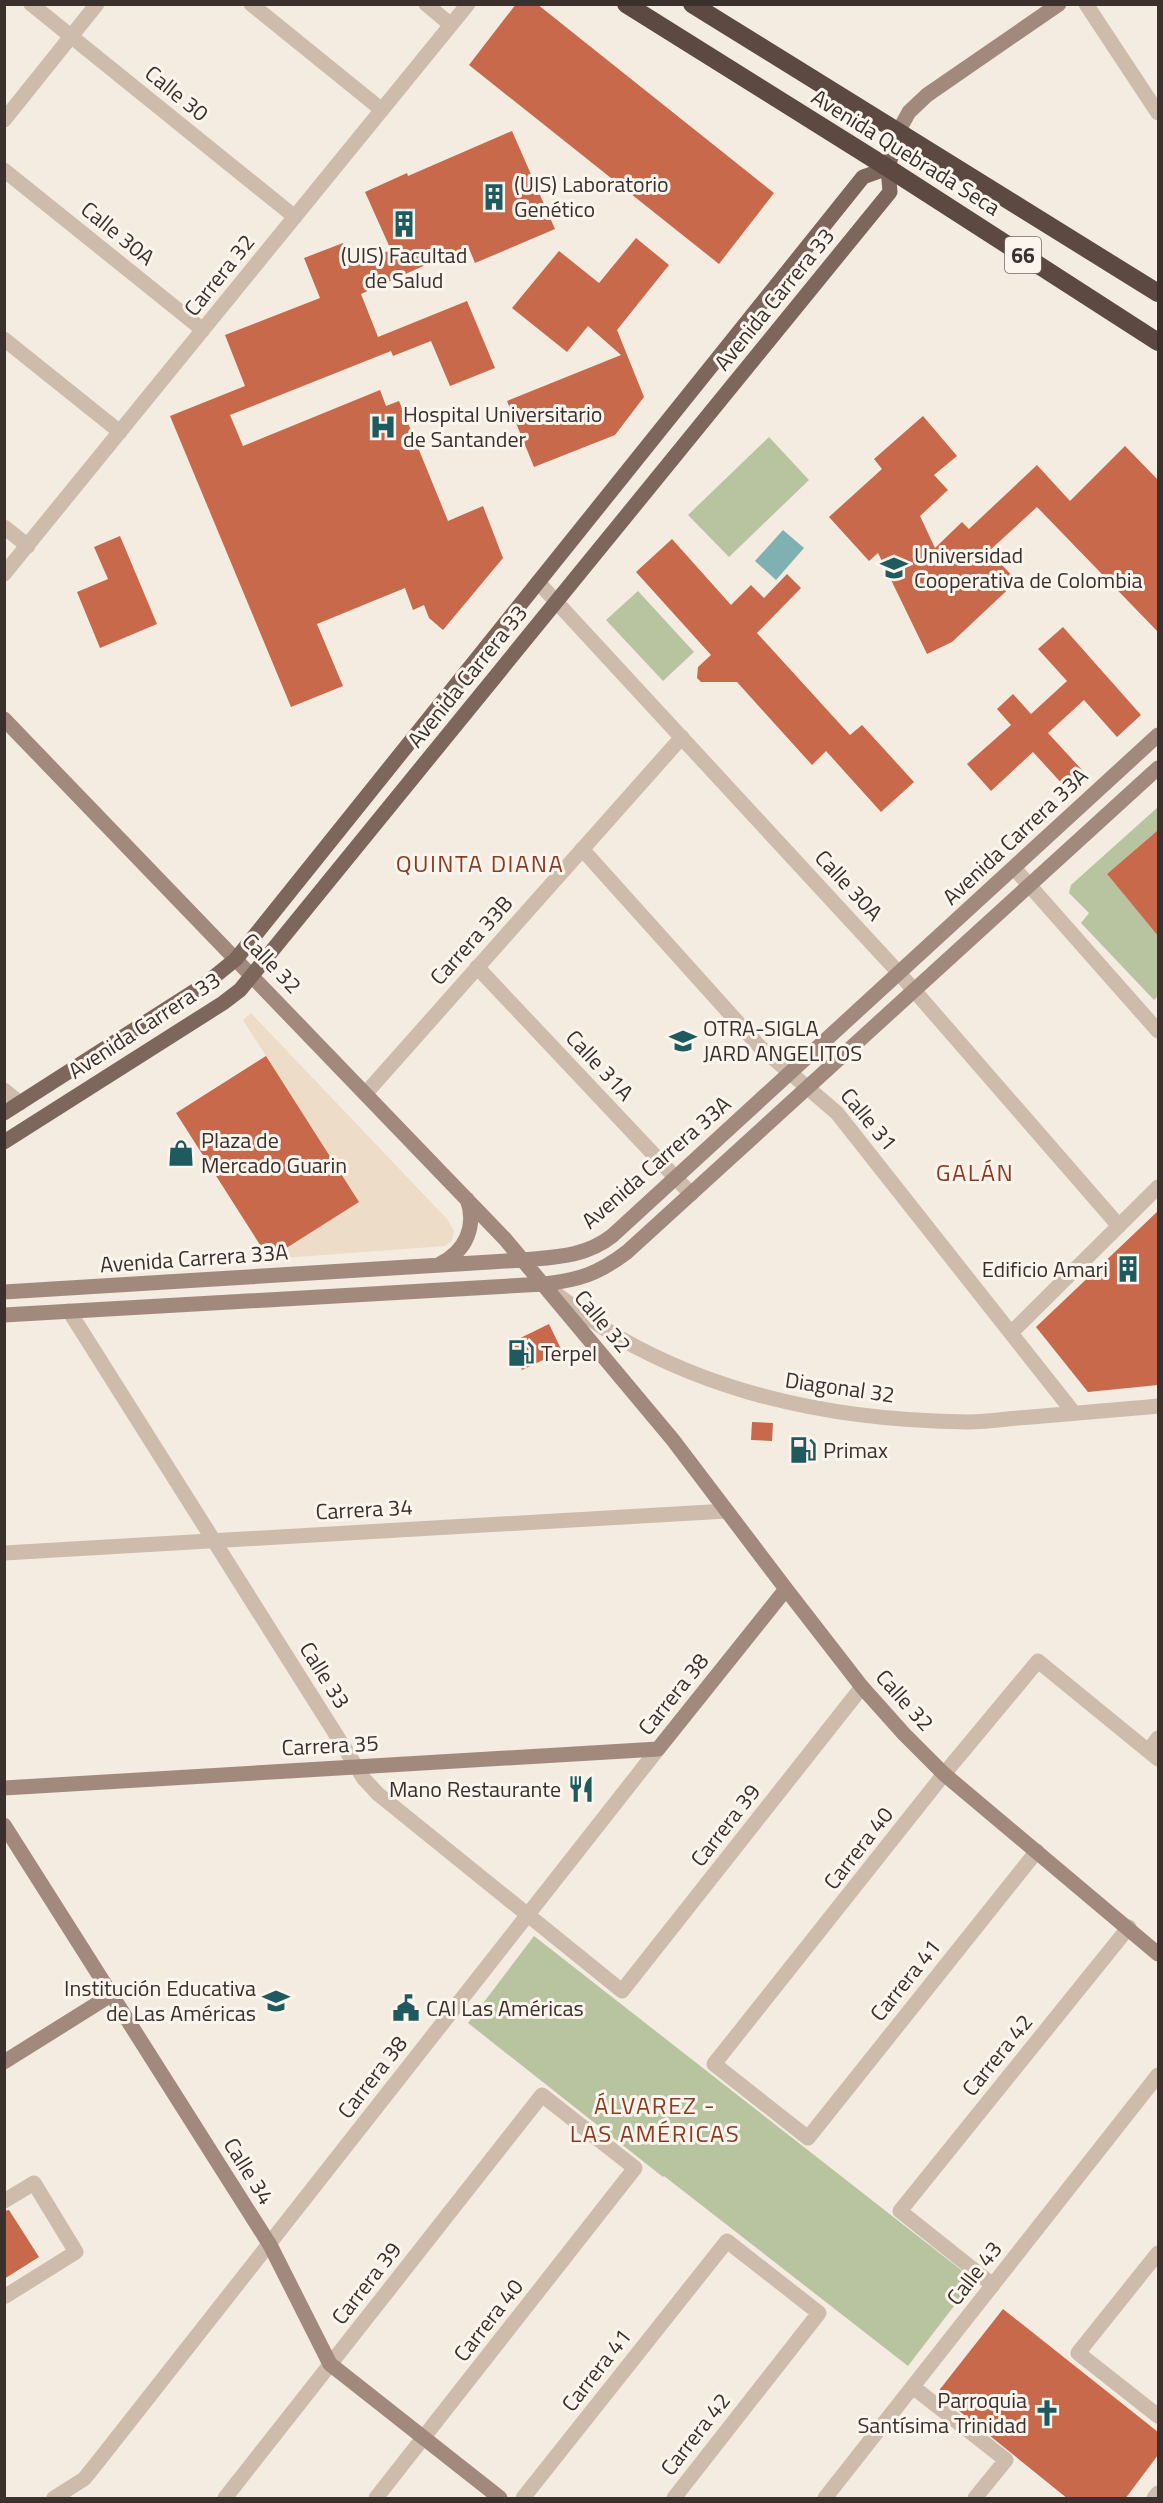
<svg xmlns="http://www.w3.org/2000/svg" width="1163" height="2503" font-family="'Titillium Web',sans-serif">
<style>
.green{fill:#b8c4a0}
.plaza{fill:#ecdcc8}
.water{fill:#7fb0b2}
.building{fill:#c8694b}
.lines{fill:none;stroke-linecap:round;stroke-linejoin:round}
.street{stroke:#cdbbac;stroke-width:15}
.secondary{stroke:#a18a7d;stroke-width:15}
.primary{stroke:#7d675c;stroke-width:15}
.highway{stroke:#5c4a42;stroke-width:18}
.labels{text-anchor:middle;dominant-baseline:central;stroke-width:6;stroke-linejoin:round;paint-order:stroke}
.shield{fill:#fbf5ee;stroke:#756b66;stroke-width:1.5}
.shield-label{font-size:21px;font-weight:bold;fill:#3b302b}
.street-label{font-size:22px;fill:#3b302b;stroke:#fbf5ee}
.poi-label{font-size:22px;fill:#3b302b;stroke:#fbf5ee;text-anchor:start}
.neighbourhood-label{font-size:24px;letter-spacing:1.5px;fill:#8c3b22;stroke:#fbf5ee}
</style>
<rect width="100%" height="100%" fill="#f4ebe1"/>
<path class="green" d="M769,437L809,480L729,557L688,515Z
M638,591L694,652L663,681L606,620Z
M1158,807V830L1107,874L1158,936V996L1154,1000L1081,923L1089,913L1069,893L1071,885Z
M534,1936L974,2280L908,2366L664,2176L663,2177L468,2023Z"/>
<path class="plaza" d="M251,1013L447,1219L454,1231L452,1241L445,1246L269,1259L359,1202L243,1020Z"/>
<path class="water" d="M783,530L804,548L776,580L755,561Z"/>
<path class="building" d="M516,4H537L774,193L719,264L469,65Z
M512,131L555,229L475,263L468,246L361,294L378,337L467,301L495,368L450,386L431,341L393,356L391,351L230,415L243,446L380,390L386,406L399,401L448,521L483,506L503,558L443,630L429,618L424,605L413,610L405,588L317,624L343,686L291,707L170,416L245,386L225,335L320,298L304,258L343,243L352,265L391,250L365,192L407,173L408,176Z
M636,238L669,265L617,330L644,397L615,435L534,467L507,401L621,355L588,326L567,352L512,308L559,251L599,283Z
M923,416L957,456L934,475L948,490L920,516L935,548L962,522L969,529L1037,465L1070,501L1125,446L1158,480V632L1037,507L989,551L1017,581L952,642L927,654L878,553L869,561L829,517L882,469L874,459Z
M120,536L157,624L100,648L77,592L108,579L94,547Z
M672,539L731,605L751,585L764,598L787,574L801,588L757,633L850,735L862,725L914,782L881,812L826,751L812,765L737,682H701L697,678L698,667L711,655L636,572Z
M1063,627L1141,715L1117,737L1084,700L1048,733L1083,771L1065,787L1033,752L991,791L967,764L1011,725L997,709L1013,694L1031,714L1067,681L1038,649Z
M1158,830V936L1107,874Z
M266,1056L359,1202L269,1259L176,1113Z
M1158,1211V1385L1088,1392L1036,1327Z
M549,1324L562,1351L522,1370L510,1343Z
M752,1422L773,1423L772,1441L751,1440Z
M9,2210L39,2257L4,2279V2211Z
M1003,2309L1158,2432V2455L1125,2499H1068L937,2393Z"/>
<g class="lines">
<path class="street" d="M31,4L295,217
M251,4L382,110
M426,4L451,25
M1086,4L1158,113
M4,120L97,4
M4,170L203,330
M4,339L120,432
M4,527L28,546
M4,574L468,4
M538,582L899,973L1119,1226
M582,849L759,1046L837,1113L1074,1413
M1014,868L1158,1031
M477,967L691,1194
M4,1090L20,1103
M366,1093L682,737
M551,1290C573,1306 594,1323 618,1337C724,1398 846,1421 968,1422C989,1422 1011,1418 1031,1417C1074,1413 1116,1410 1158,1406
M69,1311L364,1779L378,1794L622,1991L862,1687
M1011,1333L1158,1187
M4,1553L727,1511
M1149,1750L1158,1738
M1037,1851L808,2138L714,2064L944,1774L1038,1661L1158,1759
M4,2201L34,2183L76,2252L4,2297
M1158,2253L1078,2353L1158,2416
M993,2285L900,2211L1129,1927
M913,2387L1006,2460L975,2498
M54,2498L84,2479L93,2468L658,1749
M225,2498L542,2095L635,2168L376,2498
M523,2498L727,2241L819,2313L674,2498
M825,2498L1158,2075
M1154,2498L1158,2493"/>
<path class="secondary" d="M898,132L909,112L927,95L1059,4
M4,719L505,1239L673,1440L786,1589L862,1687L904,1734L944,1774L1158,1954
M440,1264C466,1251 477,1226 467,1199
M4,1292L523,1260C555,1257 585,1257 612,1236L1158,735
M4,1315L544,1284C579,1280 598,1274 627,1252L1158,768
M4,1788L658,1749L786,1589
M4,1825L270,2245L330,2364L500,2498
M4,2062L111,1995"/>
<path class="primary" d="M4,1113L204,985L236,959L863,177L888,168
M4,1142L223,1003L240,990L890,192L888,168L898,132"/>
<path class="highway" d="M626,4L888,168L1158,342
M692,4L1158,293"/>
</g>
<defs>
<symbol id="building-bare" viewBox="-9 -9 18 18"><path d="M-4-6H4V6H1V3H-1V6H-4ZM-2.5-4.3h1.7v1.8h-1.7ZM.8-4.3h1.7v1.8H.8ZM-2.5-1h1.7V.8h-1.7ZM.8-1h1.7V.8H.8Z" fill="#1f5a5e" stroke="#fbf5ee" stroke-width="2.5" paint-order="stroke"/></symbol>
<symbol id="hospital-bare" viewBox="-9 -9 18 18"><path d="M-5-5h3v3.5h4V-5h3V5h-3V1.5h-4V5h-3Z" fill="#1f5a5e" stroke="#fbf5ee" stroke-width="2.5" paint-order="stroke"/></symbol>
<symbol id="university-bare" viewBox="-9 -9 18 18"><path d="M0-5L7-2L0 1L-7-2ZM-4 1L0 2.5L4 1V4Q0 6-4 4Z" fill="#1f5a5e" stroke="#fbf5ee" stroke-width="2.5" paint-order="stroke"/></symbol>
<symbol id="school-bare" viewBox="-9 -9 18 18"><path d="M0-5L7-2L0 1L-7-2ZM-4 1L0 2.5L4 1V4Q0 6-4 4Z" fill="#1f5a5e" stroke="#fbf5ee" stroke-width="2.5" paint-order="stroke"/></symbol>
<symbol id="shop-bare" viewBox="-9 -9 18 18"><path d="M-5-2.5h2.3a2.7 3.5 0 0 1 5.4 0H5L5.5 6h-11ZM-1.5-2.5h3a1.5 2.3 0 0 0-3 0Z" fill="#1f5a5e" stroke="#fbf5ee" stroke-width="2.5" paint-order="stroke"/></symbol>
<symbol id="fuel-bare" viewBox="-9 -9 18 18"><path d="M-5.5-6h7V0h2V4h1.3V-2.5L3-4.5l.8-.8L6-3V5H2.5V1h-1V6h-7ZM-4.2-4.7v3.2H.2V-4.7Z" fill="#1f5a5e" stroke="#fbf5ee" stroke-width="2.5" paint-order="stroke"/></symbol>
<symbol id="restaurant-bare" viewBox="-9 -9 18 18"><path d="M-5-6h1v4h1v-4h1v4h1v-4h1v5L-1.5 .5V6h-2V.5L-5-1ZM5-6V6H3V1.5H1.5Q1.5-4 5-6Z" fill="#1f5a5e" stroke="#fbf5ee" stroke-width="2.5" paint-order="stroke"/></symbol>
<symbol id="civic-bare" viewBox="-9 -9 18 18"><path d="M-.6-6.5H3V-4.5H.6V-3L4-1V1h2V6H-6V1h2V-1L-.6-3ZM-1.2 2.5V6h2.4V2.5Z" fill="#1f5a5e" stroke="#fbf5ee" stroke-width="2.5" paint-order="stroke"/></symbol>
<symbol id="church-bare" viewBox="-9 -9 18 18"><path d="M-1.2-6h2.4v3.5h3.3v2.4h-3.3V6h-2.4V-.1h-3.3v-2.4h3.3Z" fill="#1f5a5e" stroke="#fbf5ee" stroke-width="2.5" paint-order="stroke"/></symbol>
</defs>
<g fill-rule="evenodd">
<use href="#building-bare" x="475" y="178" width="38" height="38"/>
<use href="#building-bare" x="385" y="205" width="38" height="38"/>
<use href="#hospital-bare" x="364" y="408" width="38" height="38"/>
<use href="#university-bare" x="875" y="549" width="38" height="38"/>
<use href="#school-bare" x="664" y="1022" width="38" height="38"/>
<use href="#shop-bare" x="162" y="1134" width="38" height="38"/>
<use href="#building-bare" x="1109" y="1250" width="38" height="38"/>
<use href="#fuel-bare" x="502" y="1334" width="38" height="38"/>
<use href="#fuel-bare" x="784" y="1431" width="38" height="38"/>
<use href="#restaurant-bare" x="562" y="1770" width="38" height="38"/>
<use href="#school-bare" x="257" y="1982" width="38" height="38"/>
<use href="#civic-bare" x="387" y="1989" width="38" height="38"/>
<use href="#church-bare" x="1028" y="2394" width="38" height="38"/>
</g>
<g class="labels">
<rect class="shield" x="1005" y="237" width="36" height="36" rx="4.5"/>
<g class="shield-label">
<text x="1023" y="255">66</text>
</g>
<g class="street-label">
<text transform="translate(177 93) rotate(39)">Calle 30</text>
<text transform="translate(906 152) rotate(32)">Avenida Quebrada Seca</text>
<text transform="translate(118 233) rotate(39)">Calle 30A</text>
<text transform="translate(219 275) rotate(-51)">Carrera 32</text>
<text transform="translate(774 299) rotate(-51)">Avenida Carrera 33</text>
<text transform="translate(467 676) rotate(-51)">Avenida Carrera 33</text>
<text transform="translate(1015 836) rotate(-43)">Avenida Carrera 33A</text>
<text transform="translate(849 885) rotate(47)">Calle 30A</text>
<text transform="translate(471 940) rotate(-48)">Carrera 33B</text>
<text transform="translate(272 963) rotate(46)">Calle 32</text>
<text transform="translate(144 1025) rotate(-33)">Avenida Carrera 33</text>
<text transform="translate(600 1065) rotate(47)">Calle 31A</text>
<text transform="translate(869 1119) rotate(50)">Calle 31</text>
<text transform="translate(656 1162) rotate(-41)">Avenida Carrera 33A</text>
<text transform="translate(194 1258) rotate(-4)">Avenida Carrera 33A</text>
<text transform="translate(603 1321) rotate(50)">Calle 32</text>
<text transform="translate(840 1387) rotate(8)">Diagonal 32</text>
<text transform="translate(364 1509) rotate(-3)">Carrera 34</text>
<text transform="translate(325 1675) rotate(58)">Calle 33</text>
<text transform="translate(673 1694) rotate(-51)">Carrera 38</text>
<text transform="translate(905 1700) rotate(48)">Calle 32</text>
<text transform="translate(330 1745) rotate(-3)">Carrera 35</text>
<text transform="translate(725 1825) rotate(-52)">Carrera 39</text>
<text transform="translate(858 1848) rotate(-52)">Carrera 40</text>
<text transform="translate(905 1980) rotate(-51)">Carrera 41</text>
<text transform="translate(997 2055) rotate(-51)">Carrera 42</text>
<text transform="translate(372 2077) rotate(-52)">Carrera 38</text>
<text transform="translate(249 2171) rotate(58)">Calle 34</text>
<text transform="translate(974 2273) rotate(-52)">Calle 43</text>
<text transform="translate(366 2283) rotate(-52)">Carrera 39</text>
<text transform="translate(488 2320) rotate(-52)">Carrera 40</text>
<text transform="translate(596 2370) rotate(-52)">Carrera 41</text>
<text transform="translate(695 2434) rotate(-52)">Carrera 42</text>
</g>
<g class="poi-label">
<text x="514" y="184">(UIS) Laboratorio<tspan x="514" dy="25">Genético</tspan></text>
<text x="404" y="255" text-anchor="middle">(UIS) Facultad<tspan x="404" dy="25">de Salud</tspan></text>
<text x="403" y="414">Hospital Universitario<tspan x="403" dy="25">de Santander</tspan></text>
<text x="914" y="555">Universidad<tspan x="914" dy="25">Cooperativa de Colombia</tspan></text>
<text x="703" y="1028">OTRA-SIGLA<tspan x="703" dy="25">JARD ANGELITOS</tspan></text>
<text x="201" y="1140">Plaza de<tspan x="201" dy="25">Mercado Guarin</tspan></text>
<text x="1108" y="1269" text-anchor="end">Edificio Amari</text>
<text x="541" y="1353">Terpel</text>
<text x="823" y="1450">Primax</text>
<text x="561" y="1789" text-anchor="end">Mano Restaurante</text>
<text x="256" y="1988" text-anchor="end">Institución Educativa<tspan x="256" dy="25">de Las Américas</tspan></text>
<text x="426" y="2008">CAI Las Américas</text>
<text x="1027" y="2400" text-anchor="end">Parroquia<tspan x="1027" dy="25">Santísima Trinidad</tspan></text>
</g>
<g class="neighbourhood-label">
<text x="480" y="863">QUINTA DIANA</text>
<text x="975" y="1172">GALÁN</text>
<text x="655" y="2105">ÁLVAREZ -<tspan x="655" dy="28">LAS AMÉRICAS</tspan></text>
</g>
</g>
<rect width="1163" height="2503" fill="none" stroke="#3b302b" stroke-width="12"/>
</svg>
